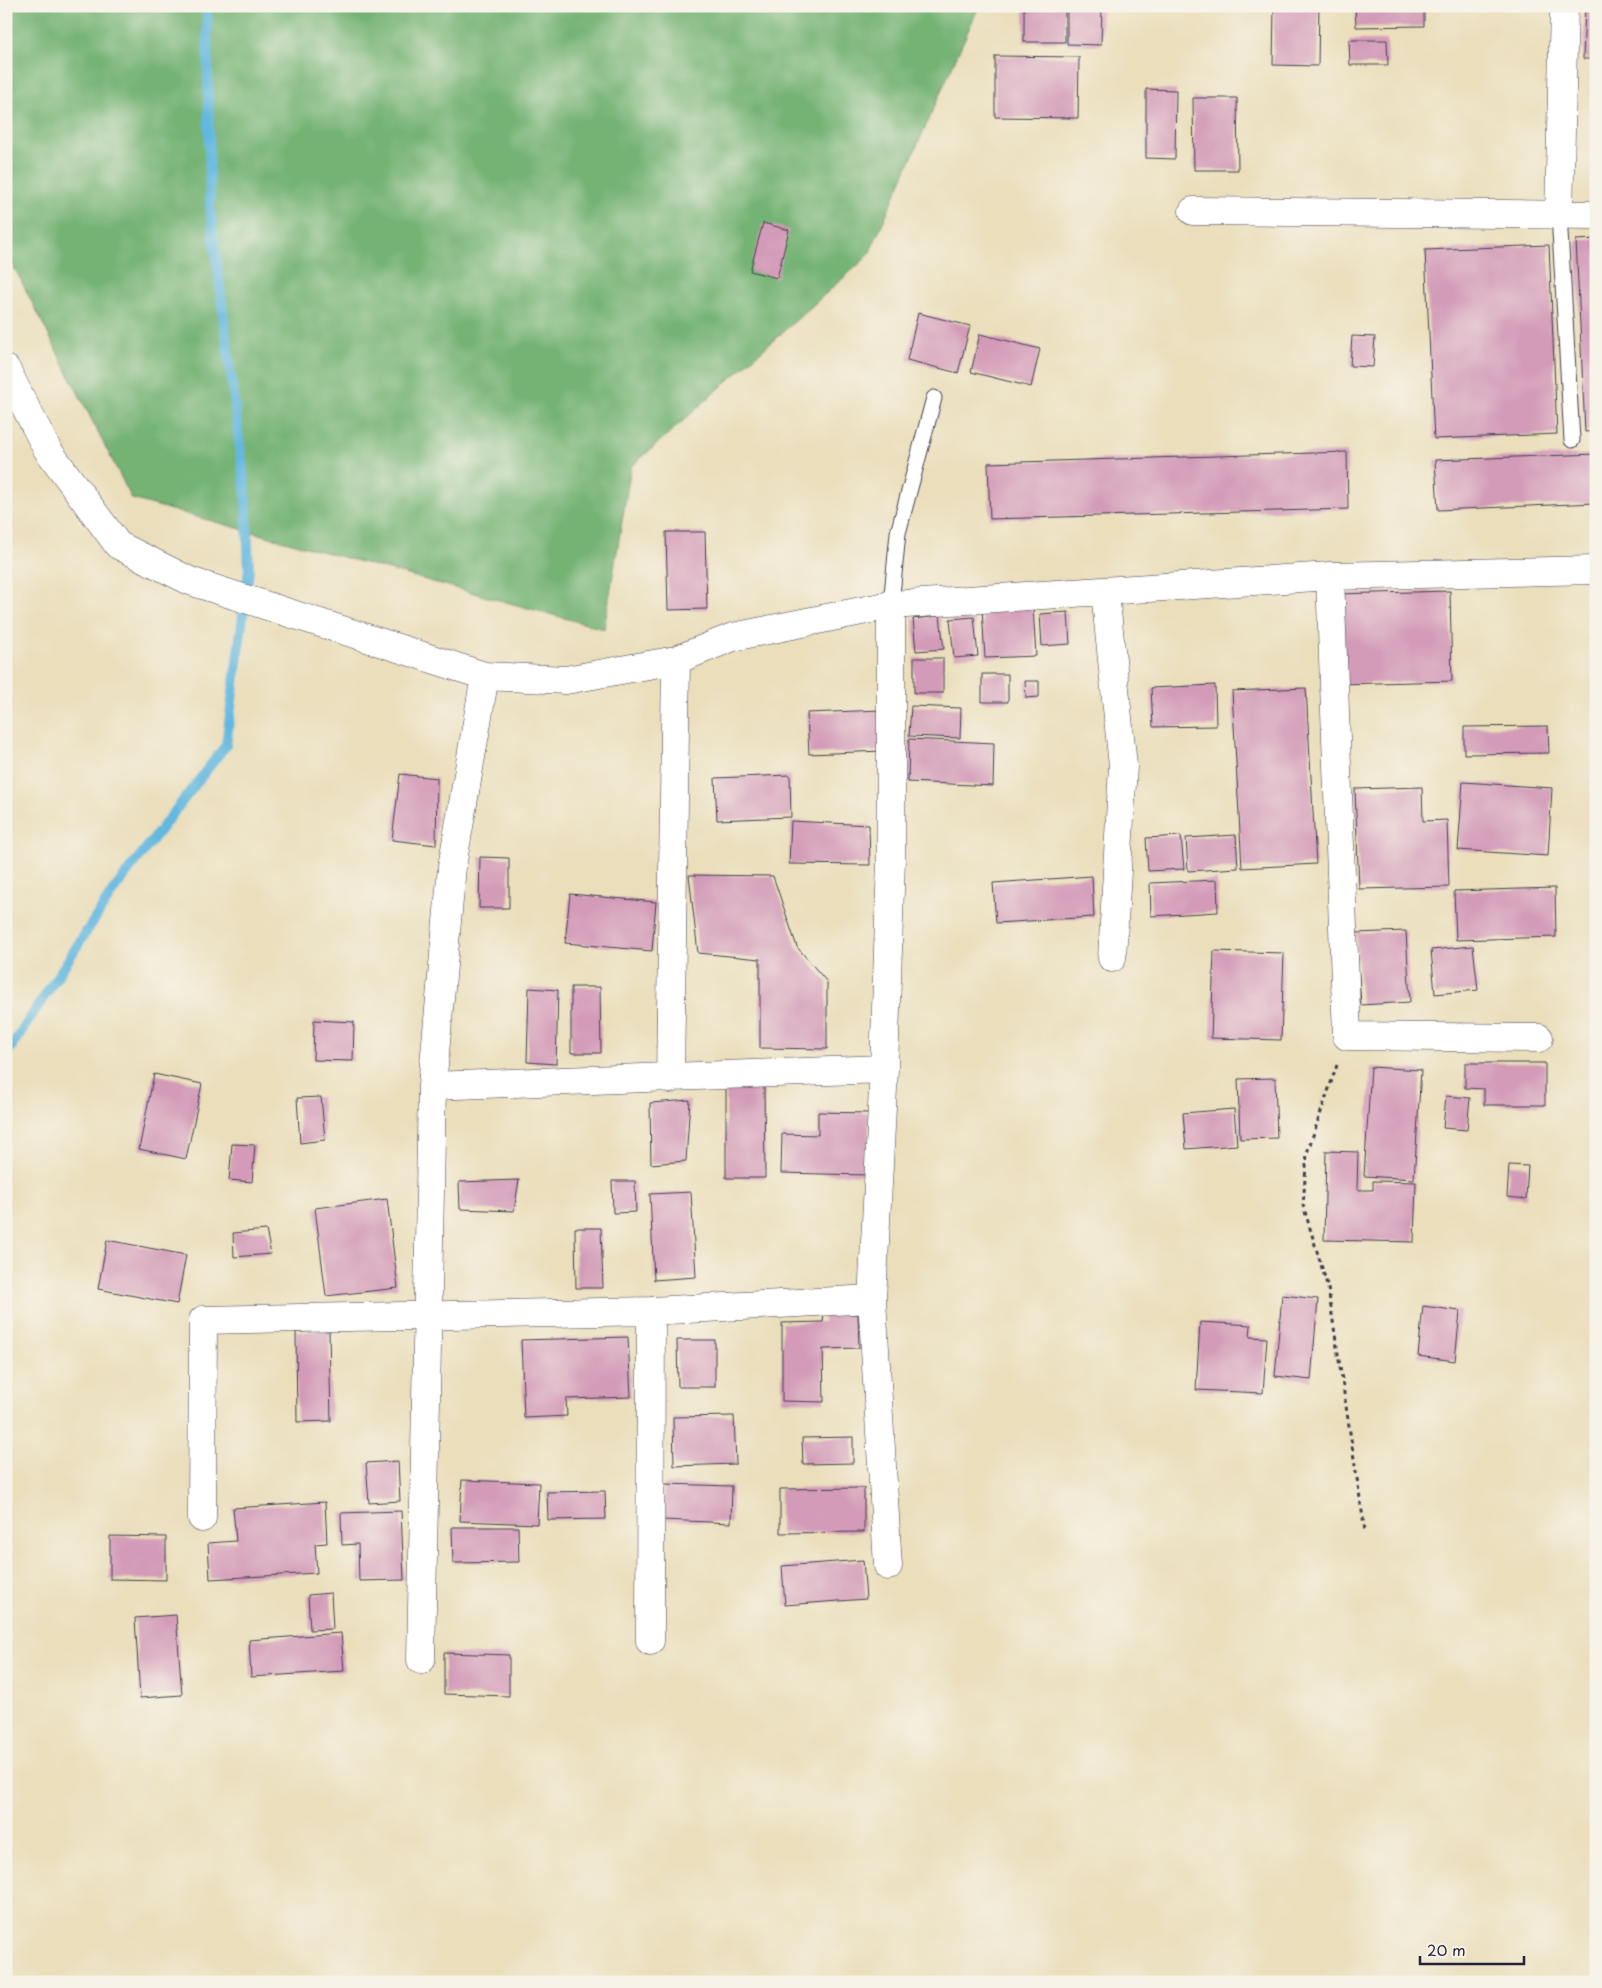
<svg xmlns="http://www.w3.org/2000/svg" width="1602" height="1988" font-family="'Playpen Sans',sans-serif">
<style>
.forest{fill:#74b375;stroke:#4b6a58}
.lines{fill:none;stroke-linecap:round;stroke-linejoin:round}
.stream{stroke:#63b8df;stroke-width:10}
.building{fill:#d39bb8}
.lane-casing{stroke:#403e4e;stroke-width:17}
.street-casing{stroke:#403e4e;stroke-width:29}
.path{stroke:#403e4e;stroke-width:3;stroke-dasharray:4 4;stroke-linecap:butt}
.lane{stroke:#fff;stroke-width:15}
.street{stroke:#fff;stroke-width:28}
</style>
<rect width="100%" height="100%" fill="#f7f3e8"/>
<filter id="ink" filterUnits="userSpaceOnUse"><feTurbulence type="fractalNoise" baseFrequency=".02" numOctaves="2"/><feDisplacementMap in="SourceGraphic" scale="10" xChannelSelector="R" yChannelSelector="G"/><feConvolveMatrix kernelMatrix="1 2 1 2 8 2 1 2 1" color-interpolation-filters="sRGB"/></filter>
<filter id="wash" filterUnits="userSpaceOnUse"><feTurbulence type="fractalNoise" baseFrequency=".0096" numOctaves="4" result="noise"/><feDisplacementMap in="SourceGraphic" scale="20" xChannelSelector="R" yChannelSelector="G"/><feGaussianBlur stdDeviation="1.12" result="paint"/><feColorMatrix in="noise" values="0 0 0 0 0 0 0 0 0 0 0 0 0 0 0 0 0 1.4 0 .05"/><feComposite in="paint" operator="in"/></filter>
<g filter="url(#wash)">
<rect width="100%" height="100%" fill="#eadebb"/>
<path class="forest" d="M6,6H979L868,256L631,467L604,629L132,499L6,251Z"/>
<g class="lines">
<path class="stream" d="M6,1055L113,891L226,745L249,570L246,496L210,207L207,6"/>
</g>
<g id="blocks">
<path class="building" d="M1024,6H1065V42H1024Z
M1067,6H1102L1101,45L1067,44Z
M1274,6H1319L1318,66L1273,65Z
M1355,6H1424V26L1356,27Z
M1585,6H1596V59H1583Z
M1349,40H1387L1388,65H1350Z
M995,56L1079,57L1078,118L995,117Z
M1146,89L1176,90L1175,159L1146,158Z
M1193,98H1237L1238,170H1194Z
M763,223L789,230L777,278L750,271Z
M1596,239V431L1585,432L1576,240Z
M1549,245L1557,434L1434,439L1425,250Z
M918,313L970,326L958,373L907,360Z
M980,334L1040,349L1031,387L971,372Z
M1352,336L1375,337L1373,367L1350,366Z
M1347,452L1348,509L990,519L988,463Z
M1596,454V503L1438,510L1435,460Z
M666,532H705L707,609L668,610Z
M1450,591L1452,681L1339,684L1337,594Z
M1033,607L1036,656L985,658L982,609Z
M1068,612L1070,644L1042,646L1040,614Z
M940,616L944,649L916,651L913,619Z
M974,617L978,656L954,658L950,619Z
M914,658H943V693H914Z
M982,674H1008V702H982Z
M1025,681H1039V697L1026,698Z
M1215,685L1216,726L1153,727L1151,688Z
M1306,688L1316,864L1242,868L1232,691Z
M911,706L961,708L960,738L909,736Z
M881,710L882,751L809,754L807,713Z
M1548,726L1549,753L1464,754V727Z
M909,739L994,743L993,786L908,782Z
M400,774L437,778L436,845L392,840Z
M790,775L791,817L717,820L715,778Z
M1463,782L1552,788L1548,856L1458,850Z
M1422,787L1423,821L1447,820L1449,887L1359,889L1355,789Z
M791,821L869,825L870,865L789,864Z
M1236,835L1238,868L1188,871L1186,838Z
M1181,836L1184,869L1148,871L1146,838Z
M480,857L509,858V908H479Z
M689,875L773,876L797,947L827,982V1049L760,1048V959L698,953Z
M1092,876L1094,917L996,923L993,883Z
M1217,880L1218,912L1151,916L1150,883Z
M1555,888L1556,937L1456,940L1454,891Z
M570,894L656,902L652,951L565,943Z
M1406,931L1410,1002L1361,1005L1356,933Z
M1473,946L1478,990L1435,994L1431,950Z
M1214,951L1284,953L1281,1040L1211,1038Z
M571,987H600L601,1053H571Z
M529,988L558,990L556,1064L527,1062Z
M314,1020L354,1022L353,1061L313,1060Z
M1465,1063H1545V1105H1484V1089L1465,1088Z
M1371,1067L1421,1070L1414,1179L1364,1176Z
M154,1074L202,1084L186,1159L139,1149Z
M1275,1078L1277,1138L1240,1139L1238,1079Z
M726,1087H764L765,1178H726Z
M1446,1096L1470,1098L1467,1130L1443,1128Z
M321,1097L325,1140L300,1143L297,1098Z
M690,1100L686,1161L651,1164L650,1103Z
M1234,1109L1237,1145L1186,1149L1183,1113Z
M818,1112L869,1113L868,1175L781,1173L782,1134L818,1135Z
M232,1144L255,1145L252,1182L229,1180Z
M1326,1151L1358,1152L1357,1190H1373V1181L1416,1182L1414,1242L1324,1240Z
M1509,1165L1528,1166L1526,1199L1507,1197Z
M519,1180L514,1211L460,1209L459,1182Z
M612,1181H635L636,1212L613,1213Z
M691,1192L696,1277L654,1280L650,1194Z
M387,1199L398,1288L326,1296L315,1208Z
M575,1228H601L603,1288H576Z
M266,1230L271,1254L234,1257L233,1233Z
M107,1240L186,1255L177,1304L98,1289Z
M1282,1295L1318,1299L1311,1380L1275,1376Z
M1423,1306L1460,1311L1455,1361L1418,1356Z
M824,1314H858L859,1348L823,1349L824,1402L782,1401V1323L823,1322Z
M1200,1322L1251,1325L1250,1337L1267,1338L1263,1393L1196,1390Z
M329,1331L331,1421L297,1422L296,1332Z
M628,1337L631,1397L566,1399L567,1416L524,1418L521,1340Z
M677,1340H715V1387H678Z
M734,1416L736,1464L674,1466L673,1417Z
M853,1437V1463L803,1464L802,1438Z
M398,1461L400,1501L369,1503L366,1463Z
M462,1480L539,1483L537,1524L460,1521Z
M664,1484L732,1486L731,1523L663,1520Z
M864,1488V1532L780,1533V1489Z
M605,1491L606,1519L548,1520L547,1492Z
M325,1502L327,1543L315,1544L317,1573L210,1579L208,1543L236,1541L233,1508Z
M401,1511L404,1580L359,1581L358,1544L342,1545L341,1513Z
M452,1527H518L519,1562L453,1563Z
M110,1536L166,1537V1580L110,1579Z
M863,1560L866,1599L785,1605L782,1566Z
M331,1593L333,1629L310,1630L308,1595Z
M176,1615L182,1695L140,1698L135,1618Z
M341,1633L344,1671L251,1677L249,1640Z
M444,1653L509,1655V1696L444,1694Z"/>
</g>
</g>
<g filter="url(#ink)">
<use href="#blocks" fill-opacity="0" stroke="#403e4e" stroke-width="1"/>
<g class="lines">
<defs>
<path id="lane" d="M1559,214L1572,440
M891,605L898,533L934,398"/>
<path id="street" d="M1193,211L1596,215
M1559,214L1564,6
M6,369L47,449L118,545L190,581L485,676L566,680L676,660L733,637L891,605L1330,576L1596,570
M1330,576L1347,1036L1539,1038
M1105,592L1123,766L1112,958
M670,1079L676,660
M432,1086L884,1069
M202,1518L203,1320L651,1311L872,1299
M888,1566L872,1299L884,1069L891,859V605
M650,1641L651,1311
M421,1660L432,1086L452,867L485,676"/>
</defs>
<use href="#lane" class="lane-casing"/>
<use href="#street" class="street-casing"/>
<path class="path" d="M1337,1065L1307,1153L1303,1205L1328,1288L1365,1531"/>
<use href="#lane" class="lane"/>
<use href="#street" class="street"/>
</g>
</g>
<rect width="1602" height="1988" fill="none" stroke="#f7f3e8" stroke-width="25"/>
<path d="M1420 1956v8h104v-8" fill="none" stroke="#22223b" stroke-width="2.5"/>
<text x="1427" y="1956" font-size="15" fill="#22223b" stroke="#f7f3e8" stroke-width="4" paint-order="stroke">20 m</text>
</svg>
